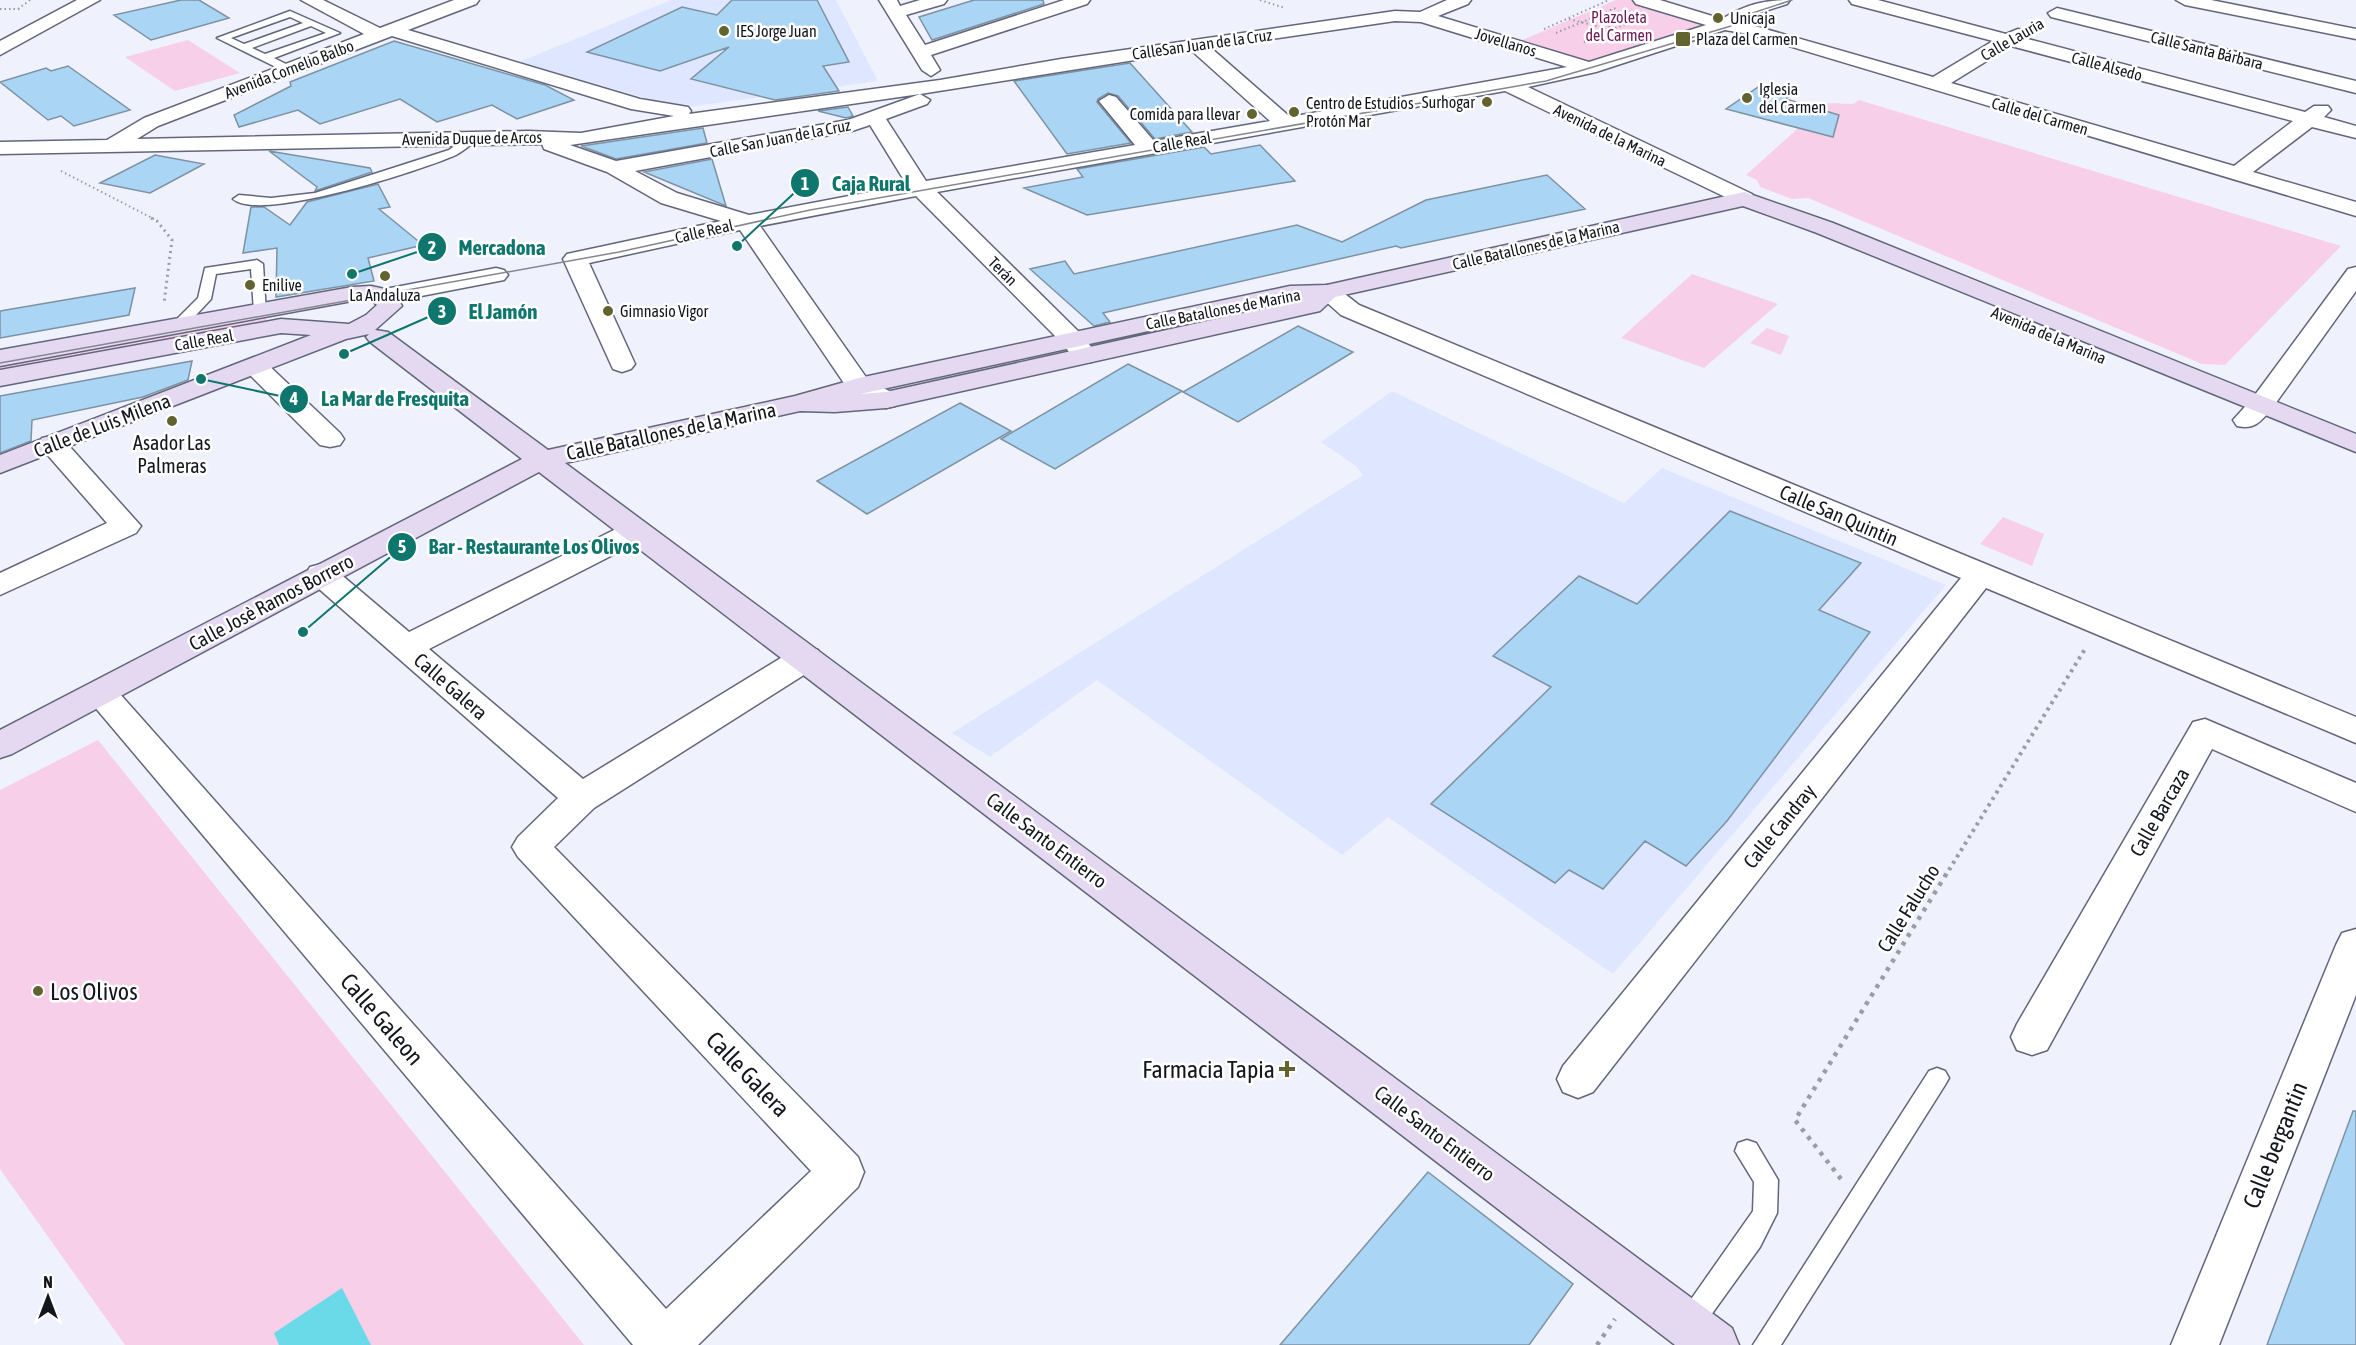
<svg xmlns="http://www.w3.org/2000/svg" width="2356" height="1345" font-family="'Asap Condensed',sans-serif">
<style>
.built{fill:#dfe6ff}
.green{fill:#f8cfe8}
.water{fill:#6adae9}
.building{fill:#abd5f4;stroke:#7d92a2;stroke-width:1.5}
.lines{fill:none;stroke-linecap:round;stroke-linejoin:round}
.lane-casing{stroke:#61667b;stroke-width:3}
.street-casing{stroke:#61667b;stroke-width:3}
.secondary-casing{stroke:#61667b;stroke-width:3}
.path-far3{stroke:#9a9da6;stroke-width:2;stroke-dasharray:1.5 3;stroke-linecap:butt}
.path-far2{stroke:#9a9da6;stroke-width:3;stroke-dasharray:2 4;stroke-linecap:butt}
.path-far1{stroke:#9a9da6;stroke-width:4;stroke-dasharray:3 4.5;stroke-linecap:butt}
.path{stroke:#9a9da6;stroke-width:4.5;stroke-dasharray:4 6;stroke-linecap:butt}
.lane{fill:#fff;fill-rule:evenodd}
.street{fill:#fff;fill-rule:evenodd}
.secondary{fill:#e5d8f1;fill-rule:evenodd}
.tram{stroke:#848790;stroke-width:1.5}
.poi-dot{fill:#63632f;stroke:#fff;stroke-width:2}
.labels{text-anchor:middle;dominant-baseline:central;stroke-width:5;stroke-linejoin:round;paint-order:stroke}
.far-park-label{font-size:16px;fill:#6c1956;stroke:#fff}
.far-poi-label{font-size:16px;fill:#14161e;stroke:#fff;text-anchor:start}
.far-street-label{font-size:16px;fill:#14161e;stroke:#fff}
.street-label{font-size:20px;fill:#14161e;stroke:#fff}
.poi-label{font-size:20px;fill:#14161e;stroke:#fff}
.near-poi-label{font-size:24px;fill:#14161e;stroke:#fff;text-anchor:start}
.near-street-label{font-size:24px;fill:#14161e;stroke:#fff}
.leader{fill:none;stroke:#0f766e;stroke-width:2}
.callout-dot{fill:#0f766e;stroke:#fff;stroke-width:2}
.mark-label{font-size:18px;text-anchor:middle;font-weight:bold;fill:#fff}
.callout-label{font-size:21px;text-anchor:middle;font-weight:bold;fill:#0f766e;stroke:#fff;stroke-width:5;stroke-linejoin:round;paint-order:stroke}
</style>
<rect width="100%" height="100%" fill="#eff2fc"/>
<path class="built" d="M671,0H836L878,81L681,108L519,62Z
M1392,391L1624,503L1662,468L1946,585L1613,974L1388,817L1342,855L1097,680L990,757L952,733L1363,475L1356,466L1321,442Z"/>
<path class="green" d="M1616,0H1634L1712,23L1585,65L1515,43Z
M188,40L240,73L175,91L125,57Z
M1859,100L2341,246L2225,365L2202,364L1808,198L1792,199L1760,187L1757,180L1746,175L1826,103L1853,104Z
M1692,274L1778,304L1704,368L1621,338Z
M266,312L267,325L0,375V361Z
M1767,328L1789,336L1781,355L1750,343Z
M2003,517L2044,534L2032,566L1980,544Z
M98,740L584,1345H125L0,1169V790Z"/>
<path class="water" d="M342,1288L371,1345H279L274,1333Z"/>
<path class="building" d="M181,0H199L229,18L151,40L114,15Z
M732,0H817L849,62L823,66L839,91L775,100L691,79L729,47L660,71L587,52L682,7L717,15Z
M974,0H1043L1044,4L932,40L919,17Z
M394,41L545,85L574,100L517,119L492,105L437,122L400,99L320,124L298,110L239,127L234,115L291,86L290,82Z
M1130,63L1192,132L1155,139L1118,96L1108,93L1098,99L1097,102L1131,143L1067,154L1014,81Z
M68,66L130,110L74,126L61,116L48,120L0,82L46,68L51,71Z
M1761,85L1795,92L1786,99L1839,115L1833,137L1726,109Z
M848,107L853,116L846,118L818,111Z
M703,128L707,143L616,159L581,146Z
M1260,145L1295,181L1087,215L1024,188L1083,177L1077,169L1204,147L1211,154Z
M269,151L370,168L372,172L315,191L317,187Z
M155,155L204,164L150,193L100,183Z
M712,159L726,206L644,172Z
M1547,175L1585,209L1401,248L1396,246L1103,313L1110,322L1094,326L1030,269L1065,261L1074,274L1297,225L1342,242L1426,200Z
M378,184L390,207L379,209L423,245L368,258L374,281L276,297L277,248L243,253L251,207H264L290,225L307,202Z
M135,288L129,315L0,338V311Z
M1298,326L1353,352L1238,422L1183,392Z
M192,361L188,380L143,397L32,420L31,441L0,453V396Z
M1128,364L1182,391L1055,469L1001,439Z
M960,403L1011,431L867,514L817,481Z
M1730,511L1861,563L1819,610L1870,632L1727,821L1686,866L1645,841L1603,889L1569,870L1555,883L1431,804L1551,687L1493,656L1579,576L1637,604Z
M2353,1111H2356V1345H2267Z
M1428,1172L1573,1284L1529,1345H1280Z"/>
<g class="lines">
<defs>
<path id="lane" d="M290,11L340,33L274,58L292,67V71H284L217,38ZM290,17L303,23L244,44L231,38ZM311,26L326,33L265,54L252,48Z
M468,136L478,138C472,144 463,151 456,155C422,170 260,223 233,199L239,195L271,198L315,193L449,150Z
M257,260L263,264L266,314H256L254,311L251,269L216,274L211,299L183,329H173V323L198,298L205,268Z
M1937,1068L1945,1071L1949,1078L1945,1085L1781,1345H1753L1929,1071Z
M1747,1140L1756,1143L1778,1180L1777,1213L1760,1247L1698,1333L1689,1337L1680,1333L1676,1324L1680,1315L1753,1211L1754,1182L1735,1151L1738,1143Z"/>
<path id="street" d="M77,0H100L0,55V41Z
M301,0H323L380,28L454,0H479L476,4L408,30L640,99L688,107L691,111L689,114L940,80L1061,59L1395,11L1420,12L1447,0H1471L1468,4L1438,16L1589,62L1706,25L1636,4L1633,0H1660L1722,19C1745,5 1763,0 1790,0L1787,4L1753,15L1741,22L1933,77L1993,41L1852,4L1849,0H1878L2006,34L2018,29L2024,30L2027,34L2024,38L2305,112L2314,106H2328L2331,110L2324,117L2356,126V138L2312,127L2253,172L2356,202V216L1749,34L1725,30L1596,72L1528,87L1752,194L1755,199L1752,204L1744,206L1505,91L937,192L1082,335L1098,356L1094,361C1078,366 1073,358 1064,345L916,196L760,226L868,380L895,394L899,400L895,406L886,408L877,406L850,392L740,230L589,263L635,364L631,369L622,372L613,369L563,259L567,254L721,221L661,203L607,172L544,149L542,144L0,154V142L107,140L144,118L364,34ZM1395,21L1421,22L1567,67L1290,117L1211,48ZM392,36L631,109L674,116L581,133L528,131L137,139L158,126ZM2011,46L2293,121L2234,166L1951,83ZM1192,51L1270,121L1154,141L1116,97L1109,95L1099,101L1135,145L926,181L886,119L927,104L930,100L920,94ZM920,94L848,120L616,161L570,145ZM870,125L907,185L749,215L677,193L635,171L852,131Z
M879,0H897L900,6L920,0H947L944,4L906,15L925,45L1064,0H1090L1087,4L931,55L940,70L931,76L922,70Z
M2176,0H2211L2356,29V39L2185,5Z
M2057,8L2356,81V93L2051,17L2048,13Z
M2356,267V291L2270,411C2260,422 2254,430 2237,426L2233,420L2252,399L2348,269Z
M496,268L504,270L508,275L504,280L385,303L376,301L373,296L376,291L385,289Z
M1327,285L1336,287L1359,305L2356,717V743L1986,588L1593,1092L1578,1098L1563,1092L1557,1079L1563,1066L1961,578L1341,315L1315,292L1318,287Z
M255,358L264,361L340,433L344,439L340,445L330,447L320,445L246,371L242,366L246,361Z
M52,436L62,438L141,526L136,533L0,595V573L107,523L38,444L42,438Z
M636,522L646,524L651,531L646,538L429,649L583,779L794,650L806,647L818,650L822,658L818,666L594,808L554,847L858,1157L864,1172L858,1187L698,1345H633L83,693L88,685L100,681L112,685L666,1309L811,1171L518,857L512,847L518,837L558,798L310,581L306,574L310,567L321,564L332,567L409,632L626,524Z
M2205,719L2356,783V812L2212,749L2047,1050L2032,1055L2017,1050L2011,1037L2017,1024L2193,722Z
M2356,929V995L2219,1345H2171L2336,945L2342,933Z"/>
<path id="secondary" d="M1744,192L1833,223L2356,434V452L1817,233L1743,206L1335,297L1320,311L1311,313L886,408L835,412L800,411L565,463L1732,1328L1739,1345H1675L539,472L12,754L0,758V730L522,459L370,342L366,337L369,334L346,339L0,473V455L311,335L281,333L0,386V370L281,319L349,324L366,315L377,305L371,300L352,301L0,366V350L352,287L371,286L394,291L402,306L375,330L388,332L548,450L795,396L859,378L1290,286L1327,285ZM1290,300H1303L886,392L860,394Z"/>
</defs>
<use href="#lane" class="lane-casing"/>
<use href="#street" class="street-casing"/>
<use href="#secondary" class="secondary-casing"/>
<path class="path-far3" d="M1260,0L1285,8
M0,9H20
M18,9L30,0
M1569,19L1604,28
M1609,27L1617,30L1610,32L1604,29Z
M1615,28L1633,22
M1544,29L1609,0
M1556,33L1618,7
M1584,42L1607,31
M61,171L154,219"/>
<path class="path-far2" d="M151,218L157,221L172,240L164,303"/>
<path class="path-far1" d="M1949,870L2085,649"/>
<path class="path" d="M1841,1179L1795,1120L1950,868
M1597,1345L1615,1319"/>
<use href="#lane" class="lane"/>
<use href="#street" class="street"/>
<use href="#secondary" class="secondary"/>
<path class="tram" d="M1734,19L1792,0
M0,363L619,252L810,210L1546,81L1731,26L1742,16"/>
</g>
<g class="poi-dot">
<circle cx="1718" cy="18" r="6"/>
<circle cx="724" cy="31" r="6"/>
<rect x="1675" y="31" width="16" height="16" rx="3"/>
<circle cx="1747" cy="98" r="6"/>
<circle cx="1487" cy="102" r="6"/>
<circle cx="1294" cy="112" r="6"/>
<circle cx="1252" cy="114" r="6"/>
<circle cx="385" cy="276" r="6"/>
<circle cx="250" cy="285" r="6"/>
<circle cx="608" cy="311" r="6"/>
<circle cx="172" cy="421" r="6"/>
<circle cx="38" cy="991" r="6"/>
<path d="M1284 1060h6v6h6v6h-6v6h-6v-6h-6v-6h6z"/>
</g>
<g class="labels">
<g class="far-park-label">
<text x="1619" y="17">Plazoleta<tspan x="1619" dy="18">del Carmen</tspan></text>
</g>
<g class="far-poi-label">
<text x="1730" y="18">Unicaja</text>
<text x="736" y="31">IES Jorge Juan</text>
<text x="1696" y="39">Plaza del Carmen</text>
<text x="1759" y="89">Iglesia<tspan x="1759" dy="18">del Carmen</tspan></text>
<text x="1475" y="102" text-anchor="end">Surhogar</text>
<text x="1306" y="103">Centro de Estudios<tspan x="1306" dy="18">Protón Mar</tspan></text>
<text x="1240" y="114" text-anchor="end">Comida para llevar</text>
<text x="262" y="285">Enilive</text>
<text x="385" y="295" text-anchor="middle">La Andaluza</text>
<text x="620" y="311">Gimnasio Vigor</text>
</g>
<g class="far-street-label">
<text transform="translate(2012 39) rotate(-30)">Calle Lauria</text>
<text transform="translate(1506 42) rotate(17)">Jovellanos</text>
<text transform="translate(1202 44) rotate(-8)">CalleSan Juan de la Cruz</text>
<text transform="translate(2207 50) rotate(14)">Calle Santa Bárbara</text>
<text transform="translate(2107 66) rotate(15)">Calle Alsedo</text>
<text transform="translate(289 69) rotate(-21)">Avenida Cornelio Balbo</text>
<text transform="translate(2040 116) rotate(16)">Calle del Carmen</text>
<text transform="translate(1610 135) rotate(26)">Avenida de la Marina</text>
<text transform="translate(472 138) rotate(-1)">Avenida Duque de Arcos</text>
<text transform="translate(780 138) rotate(-11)">Calle San Juan de la Cruz</text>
<text transform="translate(1182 142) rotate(-10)">Calle Real</text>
<text transform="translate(704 231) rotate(-13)">Calle Real</text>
<text transform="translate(1536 245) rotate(-13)">Calle Batallones de la Marina</text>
<text transform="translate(1003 271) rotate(45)">Terán</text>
<text transform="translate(1223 309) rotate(-11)">Calle Batallones de Marina</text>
<text transform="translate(2049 335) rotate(23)">Avenida de la Marina</text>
<text transform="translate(204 340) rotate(-10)">Calle Real</text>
</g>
<g class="street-label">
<text transform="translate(102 425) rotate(-21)">Calle de Luis Milena</text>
<text transform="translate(671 431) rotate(-12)">Calle Batallones de la Marina</text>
<text transform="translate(1839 515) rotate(23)">Calle San Quintin</text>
<text transform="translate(271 602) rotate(-28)">Calle Josè Ramos Borrero</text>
<text transform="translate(451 686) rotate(41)">Calle Galera</text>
<text transform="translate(2159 812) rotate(-60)">Calle Barcaza</text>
<text transform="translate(1779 826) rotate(-51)">Calle Candray</text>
<text transform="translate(1047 840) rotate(37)">Calle Santo Entierro</text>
<text transform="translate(1908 908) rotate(-58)">Calle Falucho</text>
<text transform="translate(1435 1133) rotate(37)">Calle Santo Entierro</text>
</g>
<g class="poi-label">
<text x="172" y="442">Asador Las<tspan x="172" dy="23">Palmeras</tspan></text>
</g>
<g class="near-poi-label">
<text x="50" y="991">Los Olivos</text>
<text x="1275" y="1069" text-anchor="end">Farmacia Tapia</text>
</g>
<g class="near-street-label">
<text transform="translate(382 1019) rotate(49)">Calle Galeon</text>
<text transform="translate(748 1074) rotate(46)">Calle Galera</text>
<text transform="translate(2275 1145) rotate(-68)">Calle bergantin</text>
</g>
</g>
<path class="leader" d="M737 246L805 183M352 274L432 247M344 354L442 311M201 379L294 399M303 632L402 547"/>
<g class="callout-dot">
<circle cx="737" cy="246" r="6"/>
<circle cx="352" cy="274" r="6"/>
<circle cx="344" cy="354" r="6"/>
<circle cx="201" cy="379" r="6"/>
<circle cx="303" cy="632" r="6"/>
<circle cx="805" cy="183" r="15"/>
<circle cx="432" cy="247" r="15"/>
<circle cx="442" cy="311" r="15"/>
<circle cx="294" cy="399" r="15"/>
<circle cx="402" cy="547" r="15"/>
</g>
<g class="mark-label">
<text x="805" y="190">1</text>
<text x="432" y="254">2</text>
<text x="442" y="318">3</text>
<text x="294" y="405">4</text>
<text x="402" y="553">5</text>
</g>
<g class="callout-label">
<text x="871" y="191">Caja Rural</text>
<text x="502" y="255">Mercadona</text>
<text x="503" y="319">El Jamón</text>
<text x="395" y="406">La Mar de Fresquita</text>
<text x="534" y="554">Bar - Restaurante Los Olivos</text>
</g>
<g transform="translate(48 1297)" stroke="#ffffff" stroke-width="4.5" paint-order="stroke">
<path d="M0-4.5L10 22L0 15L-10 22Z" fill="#14161e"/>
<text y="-9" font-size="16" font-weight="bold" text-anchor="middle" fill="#14161e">N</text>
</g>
</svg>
